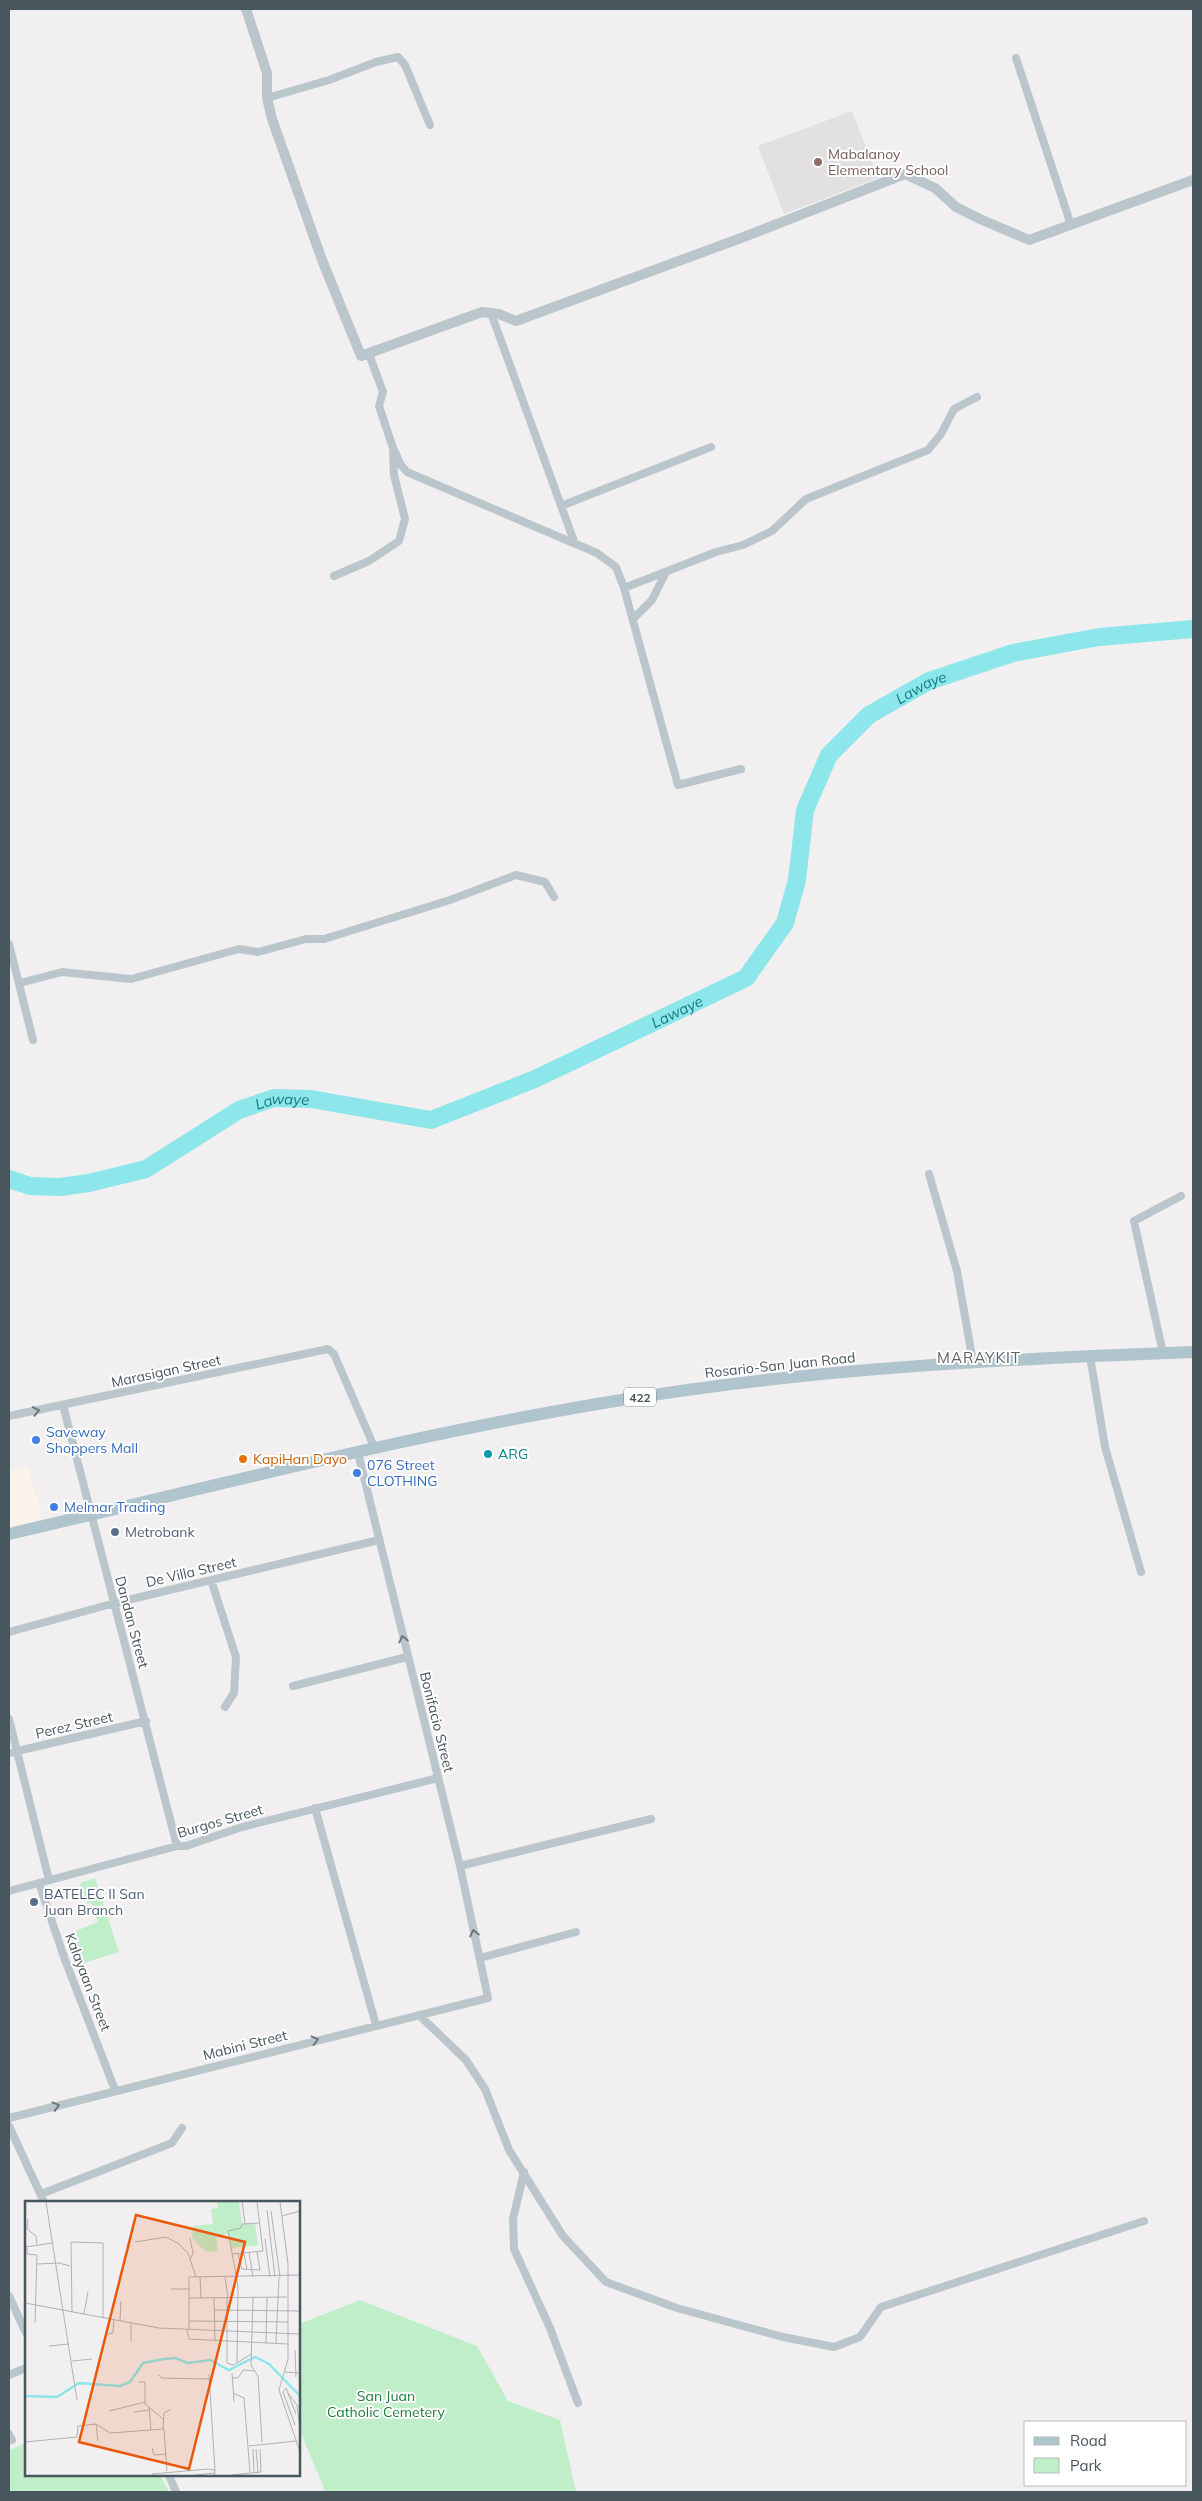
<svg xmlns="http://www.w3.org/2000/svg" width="1202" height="2501" font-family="Mulish,sans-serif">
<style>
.commercial{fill:#fcf3ea}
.education{fill:#e3e0e2}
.green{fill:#bfeec9}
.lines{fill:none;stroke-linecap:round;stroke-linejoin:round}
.river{stroke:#8de6ea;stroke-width:18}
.minor{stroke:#bbc6cc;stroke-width:8}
.tertiary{stroke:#bbc6cc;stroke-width:10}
.primary{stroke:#b0c4ce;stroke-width:12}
.oneway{stroke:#6a787e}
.education-dot{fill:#8d6e63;stroke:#fff;stroke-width:2}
.shop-dot{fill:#3f7fe0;stroke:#fff;stroke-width:2}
.culture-dot{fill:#0f9aa8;stroke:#fff;stroke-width:2}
.food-dot{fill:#e8710a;stroke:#fff;stroke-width:2}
.service-dot{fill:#5c6f8a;stroke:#fff;stroke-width:2}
.labels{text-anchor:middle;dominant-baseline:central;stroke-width:4;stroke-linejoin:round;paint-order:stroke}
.shield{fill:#fff;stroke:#7f898e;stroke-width:1}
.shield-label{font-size:12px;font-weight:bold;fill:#48565d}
.education-label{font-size:14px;fill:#785e54;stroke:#fff;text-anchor:start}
.street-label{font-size:14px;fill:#48565d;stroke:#fff}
.shop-label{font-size:14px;fill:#366cbe;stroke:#fff;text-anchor:start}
.culture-label{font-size:14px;fill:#0d838f;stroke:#fff;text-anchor:start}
.food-label{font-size:14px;fill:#c56008;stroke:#fff;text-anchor:start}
.service-label{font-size:14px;fill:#4e5e75;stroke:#fff;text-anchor:start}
.park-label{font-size:14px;fill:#197d3a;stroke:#fff}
.water-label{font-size:15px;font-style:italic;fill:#107e82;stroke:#fff}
.neighbourhood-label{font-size:15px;letter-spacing:1px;fill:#5c6164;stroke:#fff}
.inset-river{fill:none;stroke:#8de6ea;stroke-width:2.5}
.inset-road{fill:none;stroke:#aeb2b5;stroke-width:1}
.view{fill:#e8590c;fill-opacity:0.15;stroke:#e8590c;stroke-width:2.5}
.inset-edge{fill:none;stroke:#48565d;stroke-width:2.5}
</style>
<rect width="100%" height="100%" fill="#f2eff0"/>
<path class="commercial" d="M27,1466L43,1519L9,1527V1471Z"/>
<path class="education" d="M852,111L878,178L784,214L758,146Z"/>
<path class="green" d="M95,1878L119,1952L80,1964L71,1933L98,1922L91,1903H87L80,1883Z
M360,2300L477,2346L508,2401L560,2420L576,2492H322L325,2491L299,2428V2324Z
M26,2443V2475H160L169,2492H9V2450Z"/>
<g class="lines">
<path class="river" id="s1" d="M9,1179L30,1186L60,1187L89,1183L146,1169L239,1110L274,1098L311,1099L431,1120L535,1079L746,978L785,923L797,880L805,810L829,755L869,715L929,681L1013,653L1099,637L1193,629"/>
<path class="minor" d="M1016,58L1071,225
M267,98L329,80L376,62L398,57L405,65L430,125
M491,313L575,544
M369,354L383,392L379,406L393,448L401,465L407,472L597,553L616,567L624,588L678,785L741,769
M561,506L711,447
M334,576L369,561L399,541L405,519L394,475L393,452
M624,588L716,552L743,545L772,531L806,499L928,450L941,434L954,409L977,397
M633,619L652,600L665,574
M9,944L33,1040
M20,983L62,972L131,979L239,949L258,952L306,939H324L450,900L516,875L545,882L554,897
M929,1174L957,1271L973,1362
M1163,1353L1134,1221L1181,1196
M1090,1356L1105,1447L1141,1572
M63,1405L177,1846
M9,1416L328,1349L334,1354L375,1449
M211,1580L236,1657L234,1693L225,1707
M9,1632L115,1603L379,1540
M293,1686L407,1657
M9,1719L49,1880
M9,1753L146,1721
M315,1808L376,2025
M460,1866L651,1819
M39,1883L64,1957L115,2090
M9,1891L177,1846H186L242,1827L438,1778
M480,1958L576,1932
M419,2015L466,2060L485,2089L509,2150L563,2236L606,2282L677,2308L783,2337L834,2347L860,2337L881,2307L1144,2221
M9,2118L488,1998L460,1866L358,1453
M9,2126L44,2202
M524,2172L513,2219L514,2249L550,2328L578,2403
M41,2194L172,2143L182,2128
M9,2296L26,2333
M9,2375L26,2368
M9,2434L12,2440
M169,2475L176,2492"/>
<path class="tertiary" d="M246,9L267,73V98L272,119L322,260L361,356L482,312L499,314L516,321L741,238L905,174L935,188L956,207L980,219L1029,240L1193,180"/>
<path class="primary" d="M9,1534C216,1486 423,1431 634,1398C818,1368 1007,1359 1193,1352"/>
</g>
<defs><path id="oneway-chevron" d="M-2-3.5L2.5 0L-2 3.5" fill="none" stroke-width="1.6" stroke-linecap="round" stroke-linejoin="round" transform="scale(1.25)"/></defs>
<g class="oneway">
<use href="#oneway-chevron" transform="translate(36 1411) rotate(-11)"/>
<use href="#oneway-chevron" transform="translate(403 1639) rotate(-103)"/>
<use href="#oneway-chevron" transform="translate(474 1933) rotate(-102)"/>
<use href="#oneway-chevron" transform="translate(315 2040) rotate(-14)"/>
<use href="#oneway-chevron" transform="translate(56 2106) rotate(-15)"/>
</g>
<circle class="education-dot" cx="818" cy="162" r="5"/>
<g class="shop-dot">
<circle cx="36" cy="1440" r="5"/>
<circle cx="357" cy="1473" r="5"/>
<circle cx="54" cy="1507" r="5"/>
</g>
<circle class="culture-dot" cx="488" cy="1454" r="5"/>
<circle class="food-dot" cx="243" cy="1459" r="5"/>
<g class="service-dot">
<circle cx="115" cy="1532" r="5"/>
<circle cx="34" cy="1902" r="5"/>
</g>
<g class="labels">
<rect class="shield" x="624" y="1387.5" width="32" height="19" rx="4"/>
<g class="shield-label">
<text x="640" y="1397">422</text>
</g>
<g class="education-label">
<text x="828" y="154">Mabalanoy<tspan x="828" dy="16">Elementary School</tspan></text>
</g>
<g class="street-label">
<text transform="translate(780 1365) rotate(-6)">Rosario-San Juan Road</text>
<text transform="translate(166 1371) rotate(-12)">Marasigan Street</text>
<text transform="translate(191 1572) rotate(-13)">De Villa Street</text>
<text transform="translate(132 1622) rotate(75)">Dandan Street</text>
<text transform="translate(437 1722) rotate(76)">Bonifacio Street</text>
<text transform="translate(74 1725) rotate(-13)">Perez Street</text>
<text transform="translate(220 1821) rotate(-16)">Burgos Street</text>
<text transform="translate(88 1982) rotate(69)">Kalayaan Street</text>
<text transform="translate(245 2045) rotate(-14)">Mabini Street</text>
</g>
<g class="shop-label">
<text x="46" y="1432">Saveway<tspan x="46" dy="16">Shoppers Mall</tspan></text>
<text x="367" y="1465">076 Street<tspan x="367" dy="16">CLOTHING</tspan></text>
<text x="64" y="1507">Melmar Trading</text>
</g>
<g class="culture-label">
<text x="498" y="1454">ARG</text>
</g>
<g class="food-label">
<text x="253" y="1459">KapiHan Dayo</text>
</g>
<g class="service-label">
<text x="125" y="1532">Metrobank</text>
<text x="44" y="1894">BATELEC II San<tspan x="44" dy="16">Juan Branch</tspan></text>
</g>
<g class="park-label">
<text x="386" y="2396">San Juan<tspan x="386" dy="16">Catholic Cemetery</tspan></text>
</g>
<g class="water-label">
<text stroke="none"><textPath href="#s1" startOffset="1150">Lawaye</textPath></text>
<text stroke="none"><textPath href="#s1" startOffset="715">Lawaye</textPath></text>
<text stroke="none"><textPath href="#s1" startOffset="295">Lawaye</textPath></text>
</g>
<g class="neighbourhood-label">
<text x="979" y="1357">MARAYKIT</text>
</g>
</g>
<g transform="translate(25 2201)">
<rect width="275" height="275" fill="#f2eff0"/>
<path d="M192,1H214L217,23L230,22L233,44L207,47L202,30V33L191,35L193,50L183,51L173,44L167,36L168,25L188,23L186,8L193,7Z" fill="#bfeec9"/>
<path class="inset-river" d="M0,195L32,196L54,182L95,185L105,181L118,162L139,158L150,157L163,162L185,159L204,169L230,156L244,163L275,195"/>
<path class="inset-road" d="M21,1L52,199M217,1L220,23M255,1L263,63V158L254,189L275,251M242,9L250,76M246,10L255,76M257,15L275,10M3,18L2,28L11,35L12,43M240,38L245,76M110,41L141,36L154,43L163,52L171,76M0,46L28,42M2,46V53L12,54L10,122M218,46L222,69M224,51L228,76M207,53L238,50L232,1M213,53L217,68L235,69L232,51M165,59L168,52L165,37M12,63L34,62L45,65M175,76L176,97M200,76L203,96M146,88H164M202,96V162L208,164L212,162L213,85L203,30L216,27L217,23L235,22M228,96L226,164L233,175L237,241M164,97L262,96M189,97L190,139M0,102L134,127L275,133M189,109L275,110M47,111L46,41L78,42V117M59,113L63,91M95,120L96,100M164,120L263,121M164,128V76L275,74M162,129L164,138L263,143M83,133L88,132L89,119M106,140V122M241,142L242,96M251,142L254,76M24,145L44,143M270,149L271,176M47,160L67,158M212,162L226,153M260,171L275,172M207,172L209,201M184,173L190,270M134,174L136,177L184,178M207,177H213L218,169L229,170M114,181H120V203L138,218M261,187L258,191L270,224M261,187L271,213M208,192L219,197L225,271M263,192L272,204L275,228M124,206L126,229M84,210L120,201M109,211L124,209M71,223L73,240M138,228L139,212L146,208M0,241L52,236L53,225L71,223L85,232L139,228L142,270M224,245L271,240M127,247L129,254L141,253M228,248L229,271M231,248L233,271M127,273L183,268L189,269L190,274M170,274L190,272M207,274L236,271L235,248"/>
<path class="view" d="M111,14L220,41L164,268L54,241Z"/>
<rect width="275" height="275" class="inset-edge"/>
</g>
<rect width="1202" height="2501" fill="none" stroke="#48565d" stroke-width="20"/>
<rect x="1024" y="2421" width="162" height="65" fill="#ffffff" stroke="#b6bbbe"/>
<rect x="1034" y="2437" width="25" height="8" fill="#b0c4ce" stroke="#b6bbbe"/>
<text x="1070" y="2446" font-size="15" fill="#48565d">Road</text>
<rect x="1034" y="2458" width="25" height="15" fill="#bfeec9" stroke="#b6bbbe"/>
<text x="1070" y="2471" font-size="15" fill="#48565d">Park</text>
</svg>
